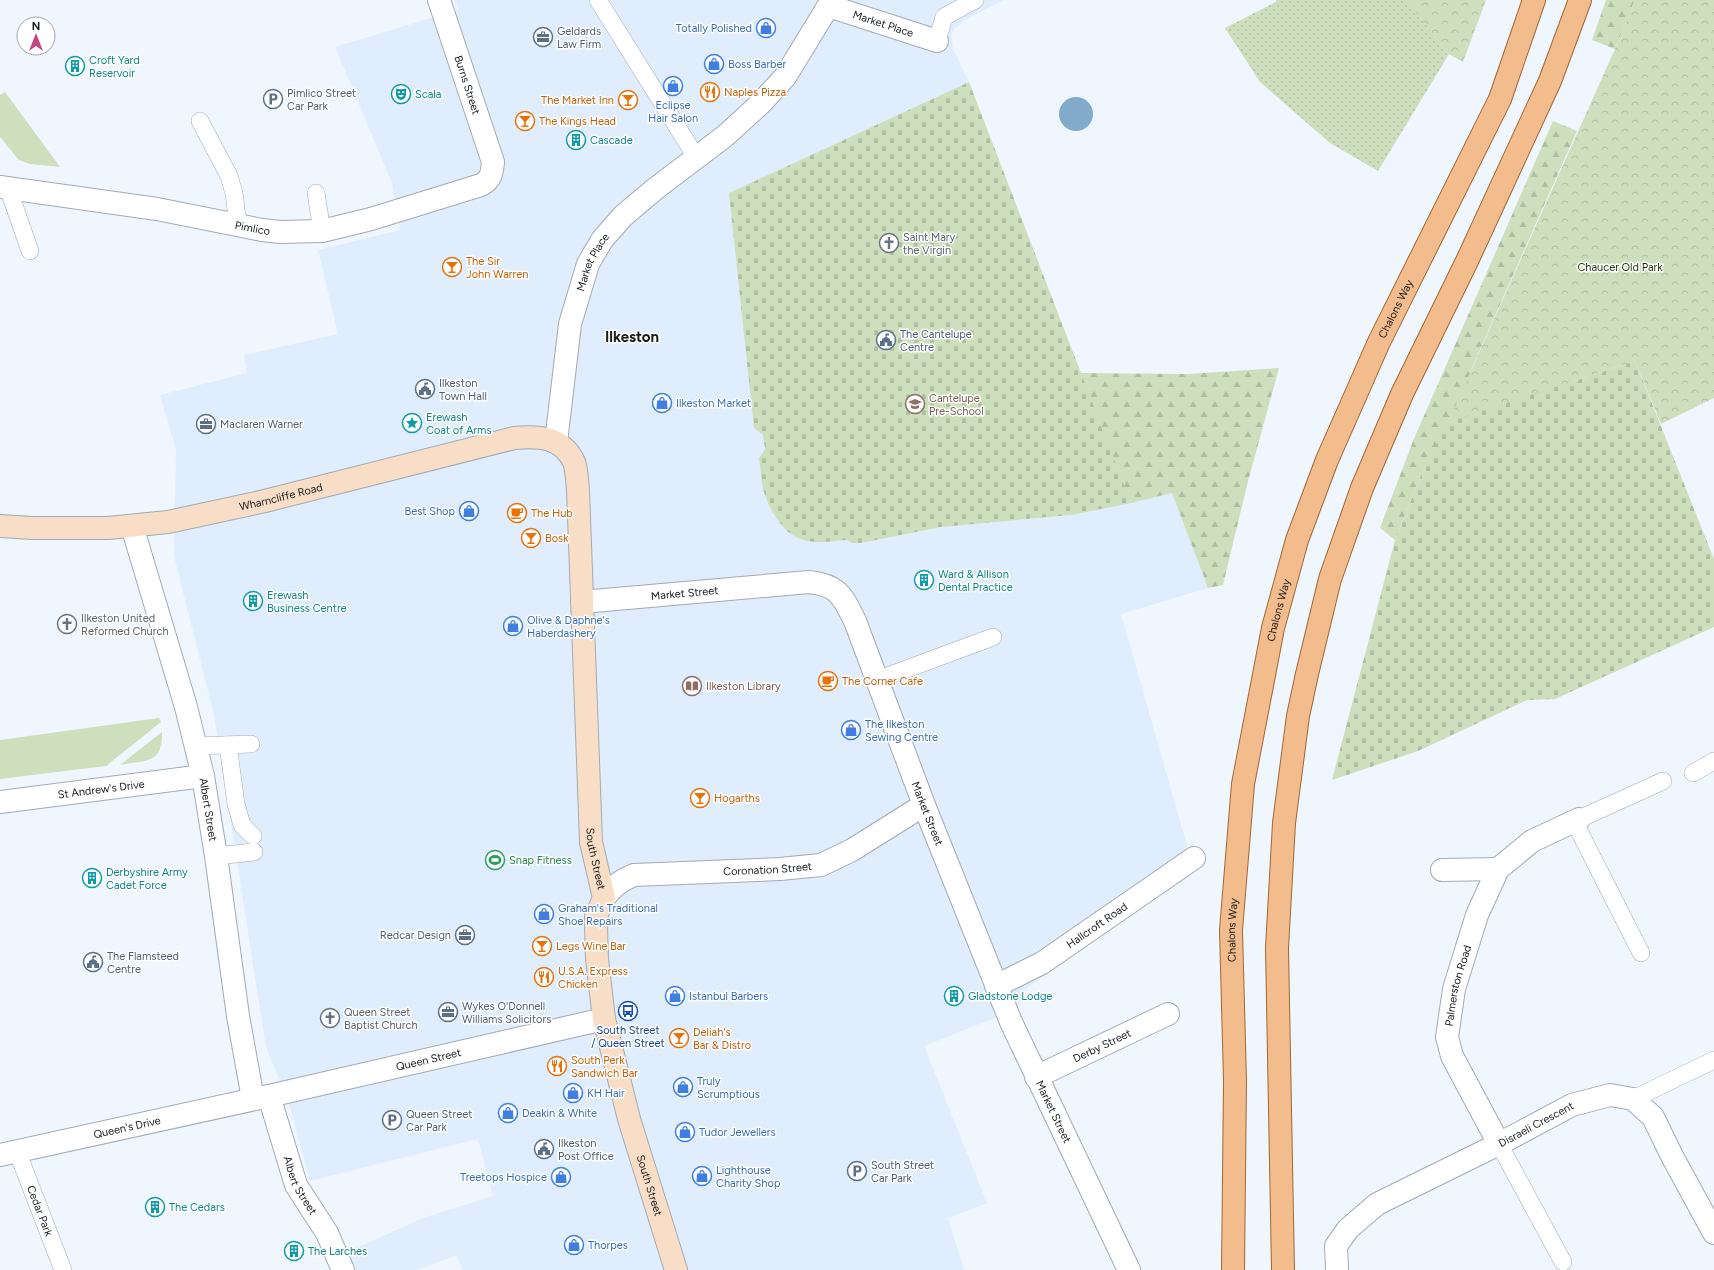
<svg xmlns="http://www.w3.org/2000/svg" width="1714" height="1270" font-family="Figtree,sans-serif">
<style>
.built{fill:#dfedfd}
.grass{fill:#cddfbd}
.forest{fill:url(#forest-firs)}
.cemetery{fill:url(#cemetery-stones)}
.park{fill:url(#park-crowns)}
.garden{fill:url(#garden-dots)}
.water{fill:#82abcb}
.lines{fill:none;stroke-linecap:round;stroke-linejoin:round}
.lane-casing{stroke:#a2aab3;stroke-width:18}
.street-casing{stroke:#a2aab3;stroke-width:24}
.secondary-casing{stroke:#a2aab3;stroke-width:24}
.primary-casing{stroke:#a06734;stroke-width:24}
.lane{stroke:#fff;stroke-width:17}
.street{stroke:#fff;stroke-width:22}
.secondary{stroke:#f8dec6;stroke-width:22}
.primary{stroke:#f2bc8c;stroke-width:22}
.labels{text-anchor:middle;dominant-baseline:central;stroke-width:3;stroke-linejoin:round;paint-order:stroke}
.street-label{font-size:11px;fill:#171a1d;stroke:#fff}
.shop-label{font-size:11px;fill:#366cbe;stroke:#fff;text-anchor:start}
.service-label{font-size:11px;fill:#4e5e75;stroke:#fff;text-anchor:start}
.culture-label{font-size:11px;fill:#0d838f;stroke:#fff;text-anchor:start}
.food-label{font-size:11px;fill:#c56008;stroke:#fff;text-anchor:start}
.worship-label{font-size:11px;fill:#5b616d;stroke:#fff;text-anchor:start}
.park-label{font-size:11px;fill:#1f3303;stroke:#fff}
.education-label{font-size:11px;fill:#785e54;stroke:#fff;text-anchor:start}
.leisure-label{font-size:11px;fill:#27864d;stroke:#fff;text-anchor:start}
.transit-label{font-size:11px;fill:#164399;stroke:#fff}
.district-label{font-size:15px;font-weight:bold;fill:#171a1d;stroke:#fff}
</style>
<defs>
<pattern id="forest-firs" width="22" height="20" patternUnits="userSpaceOnUse"><rect width="22" height="20" fill="#cddfbd"/><path d="M5 1l3.5 6h-7zM16 11l3.5 6h-7z" fill="#afbfa2"/></pattern>
<pattern id="cemetery-stones" width="16" height="16" patternUnits="userSpaceOnUse"><rect width="16" height="16" fill="#cddfbd"/><path d="M2 7V4a2 2 0 0 1 4 0v3zM10 15v-3a2 2 0 0 1 4 0v3z" fill="#afbfa2"/></pattern>
<pattern id="park-crowns" width="20" height="18" patternUnits="userSpaceOnUse"><rect width="20" height="18" fill="#cddfbd"/><path d="M2 6a3 3 0 1 1 6 0M12 15a3 3 0 1 1 6 0" fill="none" stroke="#afbfa2"/></pattern>
<pattern id="garden-dots" width="8" height="8" patternUnits="userSpaceOnUse"><rect width="8" height="8" fill="#cddfbd"/><path d="M2 2h.1M6 6h.1" fill="none" stroke="#afbfa2" stroke-width="1.8" stroke-linecap="round"/></pattern>
</defs>
<rect width="100%" height="100%" fill="#eff6fe"/>
<path class="built" d="M455,0H1003L965,20L954,29L951,36L953,49L969,82L729,193L765,449L759,458L765,497L771,509L792,534L803,540L816,542L847,540L852,543H861L941,527L1071,515L1172,493L1208,588L1121,614L1194,870L1026,989L1017,1009L924,1046L987,1203L948,1218L964,1270H462L457,1255L417,1270H355L349,1251L426,1217L493,1196L478,1139L310,1181L290,1107L266,1047L214,715L174,556L176,450L160,395L247,373L244,355L338,334L318,250L400,230L392,183L335,47L458,10Z"/>
<path class="grass" d="M5,92L60,167L30,164L19,160L0,137V95Z
M159,718L161,722L106,766L0,779V740Z
M162,732C163,765 145,760 120,765Z"/>
<path class="forest" d="M1606,0H1635L1615,49L1592,40Z
M1553,121L1577,131L1470,372L1569,375L1577,392L1425,466L1395,540L1380,528L1413,441Z
M1279,368L1247,485L1223,585L1208,588L1172,493L1131,503L1080,373L1189,374Z"/>
<path class="cemetery" d="M969,82L1131,503L1071,515L941,527L861,543H852L847,540C833,541 817,544 804,540C786,536 772,514 766,498C761,486 761,470 759,458L765,449L763,435L754,428L729,193Z
M1635,361L1714,559V627L1555,699L1527,700L1418,751L1332,780L1395,540L1425,466L1448,422Z"/>
<path class="park" d="M1406,0H1486L1463,62L1449,54Z
M1635,0H1714V398L1661,424L1635,361L1448,422L1615,49Z"/>
<path class="garden" d="M1276,0H1406L1449,54L1378,171L1330,143L1260,82L1225,28L1276,2Z"/>
<path class="water" d="M1059 114a17 17 0 1 1 34 0a17 17 0 1 1-34 0Z"/>
<g class="lines">
<defs>
<g id="lane">
<path d="M598,0L696,157"/>
<path d="M937,41L944,17L975,0"/>
<path d="M200,121L229,176L234,193L238,225"/>
<path d="M8,188L30,251"/>
<path d="M316,193L322,231"/>
<path d="M877,680L993,637"/>
<path d="M228,745L236,804L242,825L253,836"/>
<path d="M196,746L251,744"/>
<path d="M1693,773L1714,761"/>
<path d="M1579,819L1663,781"/>
<path d="M1574,821L1641,953"/>
<path d="M216,856L254,852"/>
<path d="M1633,1099L1714,1060"/>
<path d="M1499,1144L1563,1262"/>
<path id="s1" d="M17,1151L63,1270"/>
</g>
<g id="street">
<path id="s2" d="M829,6L937,41"/>
<path id="s3" d="M0,187L157,209L262,230L280,232L322,231L371,219L481,185C491,180 492,173 493,162L439,0"/>
<path id="s4" d="M556,442L570,324L588,264L602,240L623,216L655,189L725,136L760,104L785,77L832,0"/>
<path id="s5" d="M132,526L186,707L203,776L216,856L238,1016L253,1099"/>
<path id="s6" d="M582,602L809,582C839,585 843,597 855,621L924,805L1011,1022L1129,1270"/>
<path id="s7" d="M0,802L203,776"/>
<path d="M1442,870L1498,869"/>
<path id="s8" d="M604,898C612,887 621,880 634,875L780,869L821,865L852,850L924,805"/>
<path id="s9" d="M996,986L1042,963L1194,858"/>
<path id="s10" d="M1036,1077L1168,1014"/>
<path id="s11" d="M269,1096L296,1185L327,1233L343,1270"/>
<path id="s12" d="M1499,1144L1452,1056L1447,1037L1454,989L1477,915L1498,869L1532,841L1579,819"/>
<path id="s13" d="M0,1155L269,1096L604,1019"/>
<path id="s14" d="M1337,1270L1336,1246L1348,1229L1377,1204L1499,1144L1572,1105L1610,1095L1633,1099L1653,1117L1672,1156L1714,1233"/>
</g>
<g id="secondary">
<path id="s15" d="M0,526L32,528H108L168,522L265,501L514,438C538,436 562,436 574,462C577,470 577,481 578,490L591,842L604,898L596,916V925L597,959L604,1019L629,1119L676,1270"/>
</g>
<g id="primary">
<path id="s16" d="M1233,1270L1235,1081L1231,930L1243,784L1273,628L1297,540L1327,460L1379,342L1500,99L1534,0"/>
<path d="M1283,1270L1277,948L1284,823L1298,716L1307,674L1330,579L1362,488L1402,394L1467,261L1550,81L1580,0"/>
</g>
</defs>
<use href="#lane" class="lane-casing"/>
<use href="#street" class="street-casing"/>
<use href="#secondary" class="secondary-casing"/>
<use href="#primary" class="primary-casing"/>
<use href="#lane" class="lane"/>
<use href="#street" class="street"/>
<use href="#secondary" class="secondary"/>
<use href="#primary" class="primary"/>
</g>
<defs>
<symbol id="shop-ring" viewBox="-11 -11 22 22"><circle r="9.5" fill="#fff" stroke="#3f7fe0" stroke-width="1.5"/><path d="M-5-2.5h2.3a2.7 3.5 0 0 1 5.4 0H5L5.5 6h-11ZM-1.5-2.5h3a1.5 2.3 0 0 0-3 0Z" fill="#3f7fe0"/></symbol>
<symbol id="office-ring" viewBox="-11 -11 22 22"><circle r="9.5" fill="#fff" stroke="#5c6f8a" stroke-width="1.5"/><path d="M-6-3h4V-5.5h4V-3h4V5H-6ZM-1-4.5V-3h2v-1.5ZM-6 0V1H6V0Z" fill="#5c6f8a"/></symbol>
<symbol id="building-ring" viewBox="-11 -11 22 22"><circle r="9.5" fill="#fff" stroke="#0f9aa8" stroke-width="1.5"/><path d="M-4-6H4V6H1V3H-1V6H-4ZM-2.5-4.3h1.7v1.8h-1.7ZM.8-4.3h1.7v1.8H.8ZM-2.5-1h1.7V.8h-1.7ZM.8-1h1.7V.8H.8Z" fill="#0f9aa8"/></symbol>
<symbol id="restaurant-ring" viewBox="-11 -11 22 22"><circle r="9.5" fill="#fff" stroke="#e8710a" stroke-width="1.5"/><path d="M-5-6h1v4h1v-4h1v4h1v-4h1v5L-1.5 .5V6h-2V.5L-5-1ZM5-6V6H3V1.5H1.5Q1.5-4 5-6Z" fill="#e8710a"/></symbol>
<symbol id="theatre-ring" viewBox="-11 -11 22 22"><circle r="9.5" fill="#fff" stroke="#0f9aa8" stroke-width="1.5"/><path d="M-5-5.5Q0-4 5-5.5V0Q5 5 0 6Q-5 5-5 0ZM-3.3-2.5H-1v1.5H-3.3ZM1-2.5H3.3v1.5H1ZM-2.8 1Q0 5.5 2.8 1Z" fill="#0f9aa8"/></symbol>
<symbol id="parking-ring" viewBox="-11 -11 22 22"><circle r="9.5" fill="#fff" stroke="#5c6f8a" stroke-width="1.5"/><path d="M-3.5-5.5H1a3.5 3.5 0 0 1 0 7H-1V5.5H-3.5ZM-1-3.4V-.6H.8a1.4 1.4 0 0 0 0-2.8Z" fill="#5c6f8a"/></symbol>
<symbol id="bar-ring" viewBox="-11 -11 22 22"><circle r="9.5" fill="#fff" stroke="#e8710a" stroke-width="1.5"/><path d="M-6-5H6L.8 .8V4.5H3.5V6h-7V4.5H-.8V.8Z" fill="#e8710a"/></symbol>
<symbol id="church-ring" viewBox="-11 -11 22 22"><circle r="9.5" fill="#fff" stroke="#6b7280" stroke-width="1.5"/><path d="M-1.2-6h2.4v3.5h3.3v2.4h-3.3V6h-2.4V-.1h-3.3v-2.4h3.3Z" fill="#6b7280"/></symbol>
<symbol id="civic-ring" viewBox="-11 -11 22 22"><circle r="9.5" fill="#fff" stroke="#5c6f8a" stroke-width="1.5"/><path d="M-.6-6.5H3V-4.5H.6V-3L4-1V1h2V6H-6V1h2V-1L-.6-3ZM-1.2 2.5V6h2.4V2.5Z" fill="#5c6f8a"/></symbol>
<symbol id="school-ring" viewBox="-11 -11 22 22"><circle r="9.5" fill="#fff" stroke="#8d6e63" stroke-width="1.5"/><path d="M0-5L7-2L0 1L-7-2ZM-4 1L0 2.5L4 1V4Q0 6-4 4Z" fill="#8d6e63"/></symbol>
<symbol id="sight-ring" viewBox="-11 -11 22 22"><circle r="9.5" fill="#fff" stroke="#0f9aa8" stroke-width="1.5"/><path d="M0-6L1.8-2.2L6-1.7L2.9 1.2L3.7 5.4L0 3.3L-3.7 5.4L-2.9 1.2L-6-1.7L-1.8-2.2Z" fill="#0f9aa8"/></symbol>
<symbol id="cafe-ring" viewBox="-11 -11 22 22"><circle r="9.5" fill="#fff" stroke="#e8710a" stroke-width="1.5"/><path d="M-5.5-4.5H6V0H3Q3 3.5 0 3.5H-2.5Q-5.5 3.5-5.5 0ZM3-3.2v2h1.7v-2ZM-6 4.5H4V6H-6Z" fill="#e8710a"/></symbol>
<symbol id="library-ring" viewBox="-11 -11 22 22"><circle r="9.5" fill="#fff" stroke="#8d6e63" stroke-width="1.5"/><path d="M-6-4Q-3-5.5-.7-3.5V5Q-3 3-6 4ZM6-4Q3-5.5 .7-3.5V5Q3 3 6 4Z" fill="#8d6e63"/></symbol>
<symbol id="stadium-ring" viewBox="-11 -11 22 22"><circle r="9.5" fill="#fff" stroke="#2e9e5b" stroke-width="1.5"/><path d="M0-5a6.5 5 0 1 0 0 10a6.5 5 0 1 0 0-10ZM-3.5-1.8h7v3.6h-7Z" fill="#2e9e5b"/></symbol>
<symbol id="bus-ring" viewBox="-11 -11 22 22"><circle r="9.5" fill="#fff" stroke="#1a4fb4" stroke-width="1.5"/><path d="M-5-6H5V4H4V6H2V4H-2V6H-4V4H-5ZM-3.5-4V0h7V-4ZM-3.5 1.2v1.5H-2V1.2ZM2 1.2v1.5H3.5V1.2Z" fill="#1a4fb4"/></symbol>
</defs>
<g fill-rule="evenodd">
<use href="#shop-ring" x="755" y="17" width="22" height="22"/>
<use href="#office-ring" x="532" y="26" width="22" height="22"/>
<use href="#shop-ring" x="703" y="53" width="22" height="22"/>
<use href="#building-ring" x="64" y="55" width="22" height="22"/>
<use href="#shop-ring" x="662" y="75" width="22" height="22"/>
<use href="#restaurant-ring" x="699" y="81" width="22" height="22"/>
<use href="#theatre-ring" x="390" y="83" width="22" height="22"/>
<use href="#parking-ring" x="262" y="88" width="22" height="22"/>
<use href="#bar-ring" x="617" y="89" width="22" height="22"/>
<use href="#bar-ring" x="514" y="110" width="22" height="22"/>
<use href="#building-ring" x="565" y="129" width="22" height="22"/>
<use href="#church-ring" x="878" y="232" width="22" height="22"/>
<use href="#bar-ring" x="441" y="256" width="22" height="22"/>
<use href="#civic-ring" x="875" y="329" width="22" height="22"/>
<use href="#civic-ring" x="414" y="378" width="22" height="22"/>
<use href="#shop-ring" x="651" y="392" width="22" height="22"/>
<use href="#school-ring" x="904" y="393" width="22" height="22"/>
<use href="#sight-ring" x="401" y="412" width="22" height="22"/>
<use href="#office-ring" x="195" y="413" width="22" height="22"/>
<use href="#shop-ring" x="458" y="500" width="22" height="22"/>
<use href="#cafe-ring" x="506" y="502" width="22" height="22"/>
<use href="#bar-ring" x="520" y="527" width="22" height="22"/>
<use href="#building-ring" x="913" y="569" width="22" height="22"/>
<use href="#building-ring" x="242" y="590" width="22" height="22"/>
<use href="#church-ring" x="56" y="613" width="22" height="22"/>
<use href="#shop-ring" x="502" y="615" width="22" height="22"/>
<use href="#cafe-ring" x="817" y="670" width="22" height="22"/>
<use href="#library-ring" x="681" y="675" width="22" height="22"/>
<use href="#shop-ring" x="840" y="719" width="22" height="22"/>
<use href="#bar-ring" x="689" y="787" width="22" height="22"/>
<use href="#stadium-ring" x="484" y="849" width="22" height="22"/>
<use href="#building-ring" x="81" y="867" width="22" height="22"/>
<use href="#shop-ring" x="533" y="903" width="22" height="22"/>
<use href="#office-ring" x="454" y="924" width="22" height="22"/>
<use href="#bar-ring" x="531" y="935" width="22" height="22"/>
<use href="#civic-ring" x="82" y="951" width="22" height="22"/>
<use href="#restaurant-ring" x="533" y="966" width="22" height="22"/>
<use href="#shop-ring" x="664" y="985" width="22" height="22"/>
<use href="#building-ring" x="943" y="985" width="22" height="22"/>
<use href="#bus-ring" x="617" y="1000" width="22" height="22"/>
<use href="#office-ring" x="437" y="1001" width="22" height="22"/>
<use href="#church-ring" x="319" y="1007" width="22" height="22"/>
<use href="#bar-ring" x="668" y="1027" width="22" height="22"/>
<use href="#restaurant-ring" x="546" y="1055" width="22" height="22"/>
<use href="#shop-ring" x="672" y="1076" width="22" height="22"/>
<use href="#shop-ring" x="562" y="1082" width="22" height="22"/>
<use href="#shop-ring" x="497" y="1102" width="22" height="22"/>
<use href="#parking-ring" x="381" y="1109" width="22" height="22"/>
<use href="#shop-ring" x="674" y="1121" width="22" height="22"/>
<use href="#civic-ring" x="533" y="1138" width="22" height="22"/>
<use href="#parking-ring" x="846" y="1160" width="22" height="22"/>
<use href="#shop-ring" x="691" y="1165" width="22" height="22"/>
<use href="#shop-ring" x="550" y="1166" width="22" height="22"/>
<use href="#building-ring" x="144" y="1196" width="22" height="22"/>
<use href="#shop-ring" x="563" y="1234" width="22" height="22"/>
<use href="#building-ring" x="283" y="1240" width="22" height="22"/>
</g>
<g class="labels">
<g class="street-label">
<text stroke="none"><textPath href="#s2" startOffset="57">Market Place</textPath></text>
<text transform="translate(467 85) rotate(72)">Burns Street</text>
<text stroke="none"><textPath href="#s3" startOffset="256">Pimlico</textPath></text>
<text stroke="none"><textPath href="#s4" startOffset="185">Market Place</textPath></text>
<text stroke="none"><textPath href="#s16" startOffset="988">Chalons Way</textPath></text>
<text stroke="none"><textPath href="#s15" startOffset="284">Wharncliffe Road</textPath></text>
<text stroke="none"><textPath href="#s6" startOffset="103">Market Street</textPath></text>
<text stroke="none"><textPath href="#s16" startOffset="664">Chalons Way</textPath></text>
<text stroke="none"><textPath href="#s7" startOffset="102">St Andrew's Drive</textPath></text>
<text stroke="none"><textPath href="#s5" startOffset="294">Albert Street</textPath></text>
<text stroke="none"><textPath href="#s6" startOffset="498">Market Street</textPath></text>
<text stroke="none"><textPath href="#s15" startOffset="992">South Street</textPath></text>
<text stroke="none"><textPath href="#s8" startOffset="172">Coronation Street</textPath></text>
<text stroke="none"><textPath href="#s9" startOffset="118">Hallcroft Road</textPath></text>
<text stroke="none"><textPath href="#s16" startOffset="340">Chalons Way</textPath></text>
<text stroke="none"><textPath href="#s12" startOffset="172">Palmerston Road</textPath></text>
<text stroke="none"><textPath href="#s10" startOffset="73">Derby Street</textPath></text>
<text stroke="none"><textPath href="#s13" startOffset="439">Queen Street</textPath></text>
<text stroke="none"><textPath href="#s6" startOffset="822">Market Street</textPath></text>
<text stroke="none"><textPath href="#s14" startOffset="261">Disraeli Crescent</textPath></text>
<text stroke="none"><textPath href="#s13" startOffset="130">Queen's Drive</textPath></text>
<text stroke="none"><textPath href="#s11" startOffset="95">Albert Street</textPath></text>
<text stroke="none"><textPath href="#s15" startOffset="1328">South Street</textPath></text>
<text stroke="none"><textPath href="#s1" startOffset="64">Cedar Park</textPath></text>
</g>
<g class="shop-label">
<text x="752" y="28" text-anchor="end">Totally Polished</text>
<text x="728" y="64">Boss Barber</text>
<text x="673" y="105" text-anchor="middle">Eclipse<tspan x="673" dy="13">Hair Salon</tspan></text>
<text x="676" y="403">Ilkeston Market</text>
<text x="455" y="511" text-anchor="end">Best Shop</text>
<text x="527" y="620">Olive &amp; Daphne's<tspan x="527" dy="13">Haberdashery</tspan></text>
<text x="865" y="724">The Ilkeston<tspan x="865" dy="13">Sewing Centre</tspan></text>
<text x="558" y="908">Graham's Traditional<tspan x="558" dy="13">Shoe Repairs</tspan></text>
<text x="689" y="996">Istanbul Barbers</text>
<text x="697" y="1081">Truly<tspan x="697" dy="13">Scrumptious</tspan></text>
<text x="587" y="1093">KH Hair</text>
<text x="522" y="1113">Deakin &amp; White</text>
<text x="699" y="1132">Tudor Jewellers</text>
<text x="716" y="1170">Lighthouse<tspan x="716" dy="13">Charity Shop</tspan></text>
<text x="547" y="1177" text-anchor="end">Treetops Hospice</text>
<text x="588" y="1245">Thorpes</text>
</g>
<g class="service-label">
<text x="557" y="31">Geldards<tspan x="557" dy="13">Law Firm</tspan></text>
<text x="287" y="93">Pimlico Street<tspan x="287" dy="13">Car Park</tspan></text>
<text x="900" y="334">The Cantelupe<tspan x="900" dy="13">Centre</tspan></text>
<text x="439" y="383">Ilkeston<tspan x="439" dy="13">Town Hall</tspan></text>
<text x="220" y="424">Maclaren Warner</text>
<text x="451" y="935" text-anchor="end">Redcar Design</text>
<text x="107" y="956">The Flamsteed<tspan x="107" dy="13">Centre</tspan></text>
<text x="462" y="1006">Wykes O'Donnell<tspan x="462" dy="13">Williams Solicitors</tspan></text>
<text x="406" y="1114">Queen Street<tspan x="406" dy="13">Car Park</tspan></text>
<text x="558" y="1143">Ilkeston<tspan x="558" dy="13">Post Office</tspan></text>
<text x="871" y="1165">South Street<tspan x="871" dy="13">Car Park</tspan></text>
</g>
<g class="culture-label">
<text x="89" y="60">Croft Yard<tspan x="89" dy="13">Reservoir</tspan></text>
<text x="415" y="94">Scala</text>
<text x="590" y="140">Cascade</text>
<text x="426" y="417">Erewash<tspan x="426" dy="13">Coat of Arms</tspan></text>
<text x="938" y="574">Ward &amp; Allison<tspan x="938" dy="13">Dental Practice</tspan></text>
<text x="267" y="595">Erewash<tspan x="267" dy="13">Business Centre</tspan></text>
<text x="106" y="872">Derbyshire Army<tspan x="106" dy="13">Cadet Force</tspan></text>
<text x="968" y="996">Gladstone Lodge</text>
<text x="169" y="1207">The Cedars</text>
<text x="308" y="1251">The Larches</text>
</g>
<g class="food-label">
<text x="724" y="92">Naples Pizza</text>
<text x="614" y="100" text-anchor="end">The Market Inn</text>
<text x="539" y="121">The Kings Head</text>
<text x="466" y="261">The Sir<tspan x="466" dy="13">John Warren</tspan></text>
<text x="531" y="513">The Hub</text>
<text x="545" y="538">Bosk</text>
<text x="842" y="681">The Corner Cafe</text>
<text x="714" y="798">Hogarths</text>
<text x="556" y="946">Legs Wine Bar</text>
<text x="558" y="971">U.S.A. Express<tspan x="558" dy="13">Chicken</tspan></text>
<text x="693" y="1032">Deliah's<tspan x="693" dy="13">Bar &amp; Distro</tspan></text>
<text x="571" y="1060">South Perk<tspan x="571" dy="13">Sandwich Bar</tspan></text>
</g>
<g class="worship-label">
<text x="903" y="237">Saint Mary<tspan x="903" dy="13">the Virgin</tspan></text>
<text x="81" y="618">Ilkeston United<tspan x="81" dy="13">Reformed Church</tspan></text>
<text x="344" y="1012">Queen Street<tspan x="344" dy="13">Baptist Church</tspan></text>
</g>
<g class="park-label">
<text x="1620" y="267">Chaucer Old Park</text>
</g>
<g class="education-label">
<text x="929" y="398">Cantelupe<tspan x="929" dy="13">Pre-School</tspan></text>
<text x="706" y="686">Ilkeston Library</text>
</g>
<g class="leisure-label">
<text x="509" y="860">Snap Fitness</text>
</g>
<g class="transit-label">
<text x="628" y="1030">South Street<tspan x="628" dy="13">/ Queen Street</tspan></text>
</g>
<g class="district-label">
<text x="632" y="337">Ilkeston</text>
</g>
</g>
<g transform="translate(36 36)"><circle r="19" fill="#ffffff" stroke="#a2a3a5"/>
<path d="M0-3L7 15L0 10L-7 15Z" fill="#c94383"/>
<text y="-6" font-size="11" font-weight="bold" text-anchor="middle" fill="#171a1d">N</text>
</g>
</svg>
